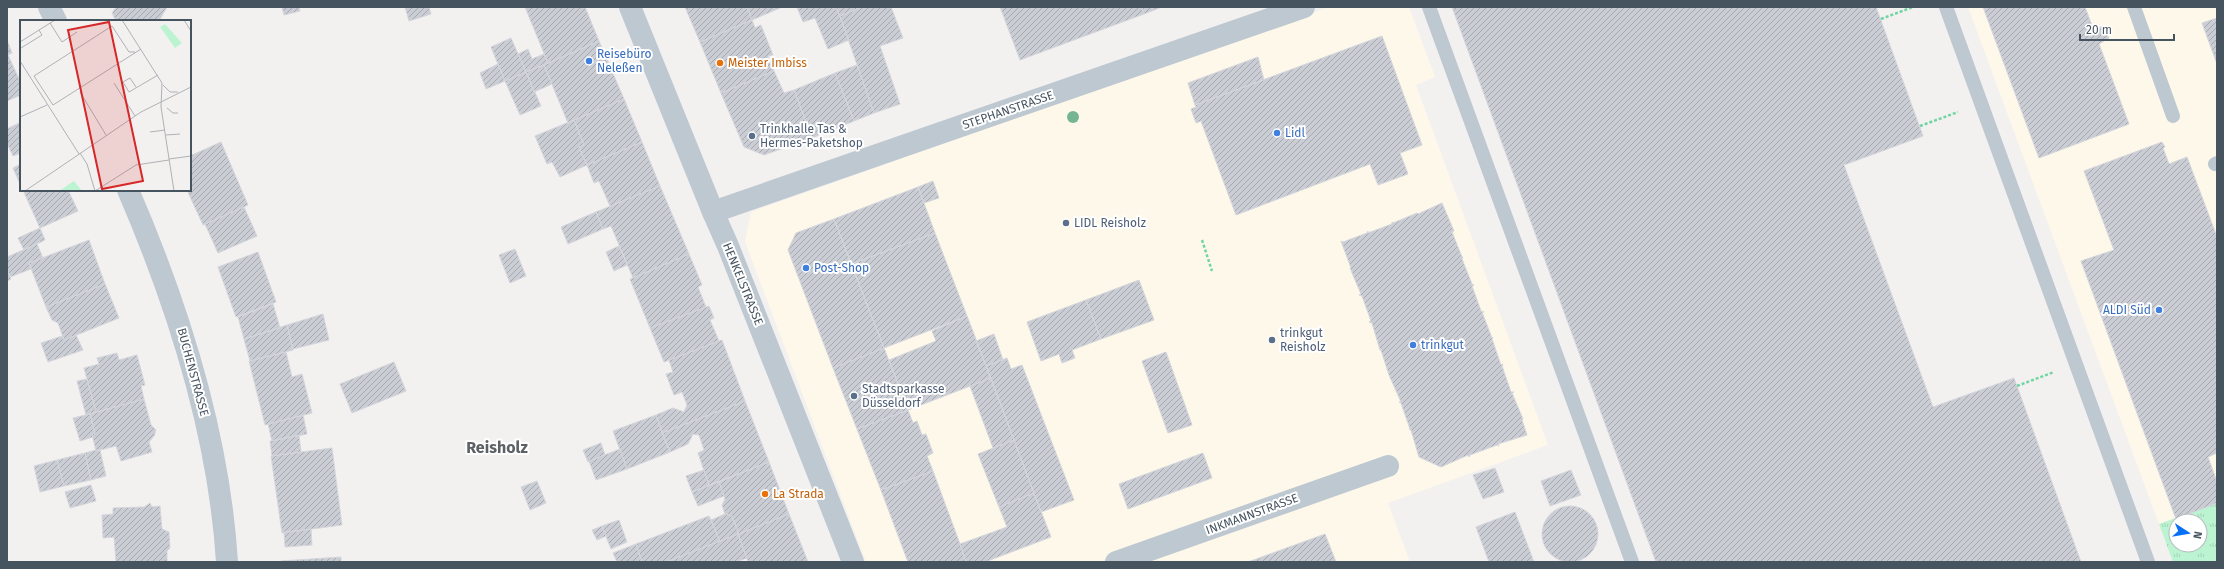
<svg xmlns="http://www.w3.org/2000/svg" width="2224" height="569" font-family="'Fira Sans',sans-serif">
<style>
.commercial{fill:#fef8ea}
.grass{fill:url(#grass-tufts);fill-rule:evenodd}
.building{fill:url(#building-hatch);stroke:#d4d6dc}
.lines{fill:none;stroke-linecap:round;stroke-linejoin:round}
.path{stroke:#70d5a3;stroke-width:2.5;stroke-dasharray:3 2;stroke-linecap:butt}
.service{stroke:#bdc8d1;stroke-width:14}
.minor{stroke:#bdc8d1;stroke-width:22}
.tertiary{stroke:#bdc8d1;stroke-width:22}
.tree{fill:#76b594}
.shop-dot{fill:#3f7fe0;stroke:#fff;stroke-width:1.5}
.food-dot{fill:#e8710a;stroke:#fff;stroke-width:1.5}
.service-dot{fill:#5c6f8a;stroke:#fff;stroke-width:1.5}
.labels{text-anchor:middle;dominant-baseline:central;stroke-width:4;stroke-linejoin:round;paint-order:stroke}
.shop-label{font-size:12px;fill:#366cbe;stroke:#fff;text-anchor:start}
.food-label{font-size:12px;fill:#c56008;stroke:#fff;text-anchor:start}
.street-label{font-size:12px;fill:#465460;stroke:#fff}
.service-label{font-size:12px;fill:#4e5e75;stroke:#fff;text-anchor:start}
.district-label{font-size:16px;font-weight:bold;fill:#5c6166;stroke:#fff}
.inset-road{fill:none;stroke:#aeb2b6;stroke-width:1}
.view{fill:#d62828;fill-opacity:0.15;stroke:#d62828;stroke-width:2}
.inset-edge{fill:none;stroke:#465460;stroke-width:2}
</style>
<defs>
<pattern id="grass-tufts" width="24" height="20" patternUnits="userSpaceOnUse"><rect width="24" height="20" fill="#bcf4d1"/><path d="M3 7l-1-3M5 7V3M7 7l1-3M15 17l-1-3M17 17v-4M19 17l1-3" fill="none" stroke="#a3d3b6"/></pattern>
<pattern id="building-hatch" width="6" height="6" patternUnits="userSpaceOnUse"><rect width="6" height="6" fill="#cacdd3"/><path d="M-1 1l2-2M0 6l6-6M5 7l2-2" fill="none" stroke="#a6a9af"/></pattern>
</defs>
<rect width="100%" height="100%" fill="#f3f0f0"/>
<path class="commercial" d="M1329,7H1409L1435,77L1416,85L1548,445L1388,503L1410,562H866L745,242L751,212Z
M1968,7H2217V503L2159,524Z"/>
<path class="grass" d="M2217,503V562H2173L2159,524ZM2176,521H2200V545H2176Z"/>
<path class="building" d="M116,7H167L159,21H116L112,13Z
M282,7H299L300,11L284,15Z
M405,7H429L431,14L409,21Z
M525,7H585L599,41L548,63Z
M685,7H747L752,20L700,42Z
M747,7H779L780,8L752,20Z
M797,7H836L849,40L828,49L815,18L803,22Z
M836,7H862L840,16Z
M862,7H891L903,38L880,46L900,104L874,113L840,16Z
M1000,7H1142L1144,14L1020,60Z
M1142,7H1162L1144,14Z
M1452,7H1876L1923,136L1844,165L1933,407L2014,378L2081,562H1656Z
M1983,7H2085L2094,31L2102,26L2109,38L2099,44L2129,124L2039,158Z
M2217,18V64L2202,23Z
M752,20L755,28L761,25L773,55L768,56L774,71L721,93L700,42Z
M1382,36L1422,145L1400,153L1408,174L1378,185L1370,164L1236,215L1201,121L1196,123L1191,109L1196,107L1195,105Z
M511,38L526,72L505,81L491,47Z
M7,40L12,53L8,55L21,83V95L7,101Z
M599,41L624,99L568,123L544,65Z
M528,49L532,59L544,54L548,63L526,72L518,54Z
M1258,57L1264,80L1195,105L1188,83Z
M498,64L505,81L486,89L480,73Z
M544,65L552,84L534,92L526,72Z
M857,65L874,113L854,121L835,73Z
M774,71L784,93L794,90L812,138L764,155L744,147L721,93Z
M526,72L541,106L520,115L505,81Z
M835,73L854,121L812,138L794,90Z
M624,99L642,142L587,165L579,147L584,145L574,120Z
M574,120L584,145L579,147L587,165L560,177L552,162L547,164L535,136Z
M21,122V153L13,156L7,143V129Z
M221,142L248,205L203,225L187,190H190V156Z
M642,142L660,186L610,206L599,181L594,183L587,165Z
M2162,142L2165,147L2163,148L2169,164L2187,157L2217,237V453L2208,457L2217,482V503L2176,519L2081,261L2114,250L2084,171Z
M21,164V186L13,168Z
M933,181L939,198L924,203L918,187Z
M660,186L689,254L633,278L611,226L603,229L596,212Z
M918,187L935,233L851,264L834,219Z
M23,190H68L78,211L40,228Z
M1442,203L1454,231L1452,232L1462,257H1463L1462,259L1472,284L1474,285L1472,286L1481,311L1484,312H1482L1492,338L1493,337L1492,339L1501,365L1503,364L1502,366L1511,392H1514L1512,393L1523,419L1522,420L1527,435L1498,444L1499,446L1497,445L1470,455L1469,457L1468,455L1441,467L1419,457L1411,430L1409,429H1410L1401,403L1399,402H1401L1389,375L1381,350H1380L1372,323L1369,322L1371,321L1362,296L1359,295L1361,294L1350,268H1351L1341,241L1343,242L1367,233L1368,231V233L1392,224V222L1393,223L1417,213L1418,214Z
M244,207L257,236L218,253L205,224Z
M596,212L603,229L568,244L561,227Z
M834,219L884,348L833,368L788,250L796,233Z
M40,228L45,240L24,250L18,238Z
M935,233L967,316L884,348L851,264Z
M89,240L105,284L46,307L29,263Z
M37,244L43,258L29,263L31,269L10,277L7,269V257Z
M619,246L627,265L614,271L606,252Z
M515,249L526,276L510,283L499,255Z
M258,252L276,302L236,317L218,267Z
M689,254L702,285L698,287L706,307L650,328L630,279Z
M7,269L11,279L7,281Z
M1139,280L1154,320L1101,339L1086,300Z
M105,284L119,318L64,340L58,323L52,320L46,307Z
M1086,300L1101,339L1072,350L1075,358L1062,363L1059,354L1041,361L1027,322Z
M273,304L280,328L244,339L238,317Z
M709,306L714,318L710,320L719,341L664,362L650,328Z
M323,314L329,340L293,349L287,325Z
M967,316L991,378L908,410L889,360L936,341L932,331Z
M287,325L293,350L250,361L244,339Z
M994,334L1003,360L986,366L976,341Z
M76,335L83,350L48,362L41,343L62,336L64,340Z
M722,340L745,401L662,433L656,415L673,408L684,412L687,405L682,392L674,395L666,374L673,372L669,360Z
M884,348L908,410L857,429L833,368Z
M286,352L292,377L302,374L312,413L265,425L249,361Z
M1166,352L1192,425L1168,433L1142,361Z
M117,353L119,360L137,355L145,385L141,386L144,399L96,412L84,368L99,364L97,358Z
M1007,358L1011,369L1022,365L1074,500L1041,512L986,366Z
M394,362L406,391L352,413L340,384Z
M991,378L1014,440L993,448L970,386Z
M87,379L96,412L86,415L77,381Z
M144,399L151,425L156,430L154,436L149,442L152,452L121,461L116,446L96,451L92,434L95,433L90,414Z
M745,401L769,462L709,485L698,453L704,450L699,435L693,434L688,444L670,452L662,433Z
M908,410L913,423L917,421L922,435L926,434L933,453L927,456L933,471L881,490L857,429Z
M90,414L95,433L92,434L93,437L80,441L73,418Z
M303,415L307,434L272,441L268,424Z
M656,415L670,452L627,469L613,431Z
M299,435L301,452L272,456L270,441Z
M1014,440L1034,493L999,507L978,454Z
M601,443L605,455L588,462L583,450Z
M332,448L342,525L282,533L271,456Z
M620,449L627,469L596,480L589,461Z
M96,450H100L106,476L91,480L85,453Z
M85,453L91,480L64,486L57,460Z
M1203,453L1212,478L1128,509L1119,484Z
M57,460L64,486L40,492L34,466Z
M769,462L789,514L739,534L732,516L725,514L722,505L725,499L719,482Z
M1495,468L1504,492L1483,499L1473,475Z
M704,470L709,485L692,492L686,476Z
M1571,470L1581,495L1550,506L1541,481Z
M933,471L960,544L966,562H908L881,490Z
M537,481L546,503L530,510L521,487Z
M719,482L724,496L698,506L692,492Z
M91,485L96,501L70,508L65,492Z
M1034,493L1051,537L985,562H966L960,544L1007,527L999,507Z
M150,503L152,507L160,506L162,529L169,532L170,548L167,551V562H116L114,537L103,538L102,515L113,514V508L144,507Z
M1542 534a28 28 0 1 1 56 0a28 28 0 1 1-56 0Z
M1515,512L1534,562H1489L1476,527Z
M725,514L732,516L739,534L720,541L711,520Z
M789,514L808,562H748L738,534Z
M709,516L720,541L666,562H642L636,544Z
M619,520L627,542L611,549L602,526Z
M602,526L606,536L597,540L592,530Z
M311,529L312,545L285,547L284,532Z
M738,534L747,558L736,562H666Z
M1325,534L1336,562H1248Z
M636,544L642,562H617L613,553Z
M341,557V562H281V561Z"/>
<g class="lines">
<path class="path" d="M1881,19L1913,7
M1920,126L1958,112
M1202,240L1212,271
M2017,386L2054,372"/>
<path class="service" d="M1429,7L1632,562
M1946,7L2148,562
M2134,7L2173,116
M2215,164L2217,163"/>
<path class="minor" d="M49,7L56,21
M128,190C179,308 219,434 227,562
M713,212L1304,7
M1116,562L1388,466"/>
<path class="tertiary" d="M630,7L713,212L728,246L853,562"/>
</g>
<circle class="tree" cx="1073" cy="117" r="6"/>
<g class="shop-dot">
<circle cx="589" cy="61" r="4"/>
<circle cx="1277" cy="133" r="4"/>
<circle cx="806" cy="268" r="4"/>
<circle cx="2159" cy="310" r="4"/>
<circle cx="1413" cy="345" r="4"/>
</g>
<g class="food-dot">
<circle cx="720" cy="63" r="4"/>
<circle cx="765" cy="494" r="4"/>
</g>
<g class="service-dot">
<circle cx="752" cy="136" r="4"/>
<circle cx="1066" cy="223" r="4"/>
<circle cx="1272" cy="340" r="4"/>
<circle cx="854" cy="396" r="4"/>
</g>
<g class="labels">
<g class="shop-label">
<text x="597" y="54">Reisebüro<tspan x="597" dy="14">Neleßen</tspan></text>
<text x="1285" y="133">Lidl</text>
<text x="814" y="268">Post-Shop</text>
<text x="2151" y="310" text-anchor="end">ALDI Süd</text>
<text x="1421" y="345">trinkgut</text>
</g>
<g class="food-label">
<text x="728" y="63">Meister Imbiss</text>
<text x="773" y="494">La Strada</text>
</g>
<g class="street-label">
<text transform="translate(1008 110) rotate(-19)">STEPHANSTRASSE</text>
<text transform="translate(743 284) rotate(68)">HENKELSTRASSE</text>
<text transform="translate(193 372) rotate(75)">BUCHENSTRASSE</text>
<text transform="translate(1252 514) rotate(-20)">INKMANNSTRASSE</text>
</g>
<g class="service-label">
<text x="760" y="129">Trinkhalle Tas &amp;<tspan x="760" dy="14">Hermes-Paketshop</tspan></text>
<text x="1074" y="223">LIDL Reisholz</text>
<text x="1280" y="333">trinkgut<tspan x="1280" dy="14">Reisholz</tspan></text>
<text x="862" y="389">Stadtsparkasse<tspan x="862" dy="14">Düsseldorf</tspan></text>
</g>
<g class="district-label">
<text x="497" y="447">Reisholz</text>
</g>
</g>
<g transform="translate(20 20)">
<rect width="171" height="171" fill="#f3f0f0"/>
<path d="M54,161L62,171H39Z" fill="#bcf4d1"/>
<path d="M145,4L162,23L155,28L140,7Z" fill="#bcf4d1"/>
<path class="inset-road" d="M102,0L142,63L141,87L154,171M164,0L171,11M30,3L42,22L57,12M0,22L35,0M1,28L22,15L19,10M115,32H109L92,6L14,56L33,85L121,29M0,41L59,134M94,63L115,96M143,65L150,72H158M116,67L110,58L103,62L109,72L138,55M60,72L86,115M147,88L153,93H158M0,97L27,85M130,112L145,110M146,115L160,114M60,133L67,144L75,171M149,139L171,136M5,171L121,92L171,67M75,171L116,145L149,140"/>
<path class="view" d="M89,2L123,161L82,169L48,10Z"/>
<rect width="171" height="171" class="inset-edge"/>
</g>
<rect width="2224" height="569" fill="none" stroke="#465460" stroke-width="16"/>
<g transform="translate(2188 533) rotate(102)"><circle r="19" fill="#ffffff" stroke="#b5bbbf"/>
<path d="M0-3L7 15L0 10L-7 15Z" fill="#0870f5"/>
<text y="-6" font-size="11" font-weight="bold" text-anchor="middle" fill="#465460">N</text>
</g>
<path d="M2080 34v6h94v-6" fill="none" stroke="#465460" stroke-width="2"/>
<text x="2086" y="34" font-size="12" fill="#465460" stroke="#ffffff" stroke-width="3" paint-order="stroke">20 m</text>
</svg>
